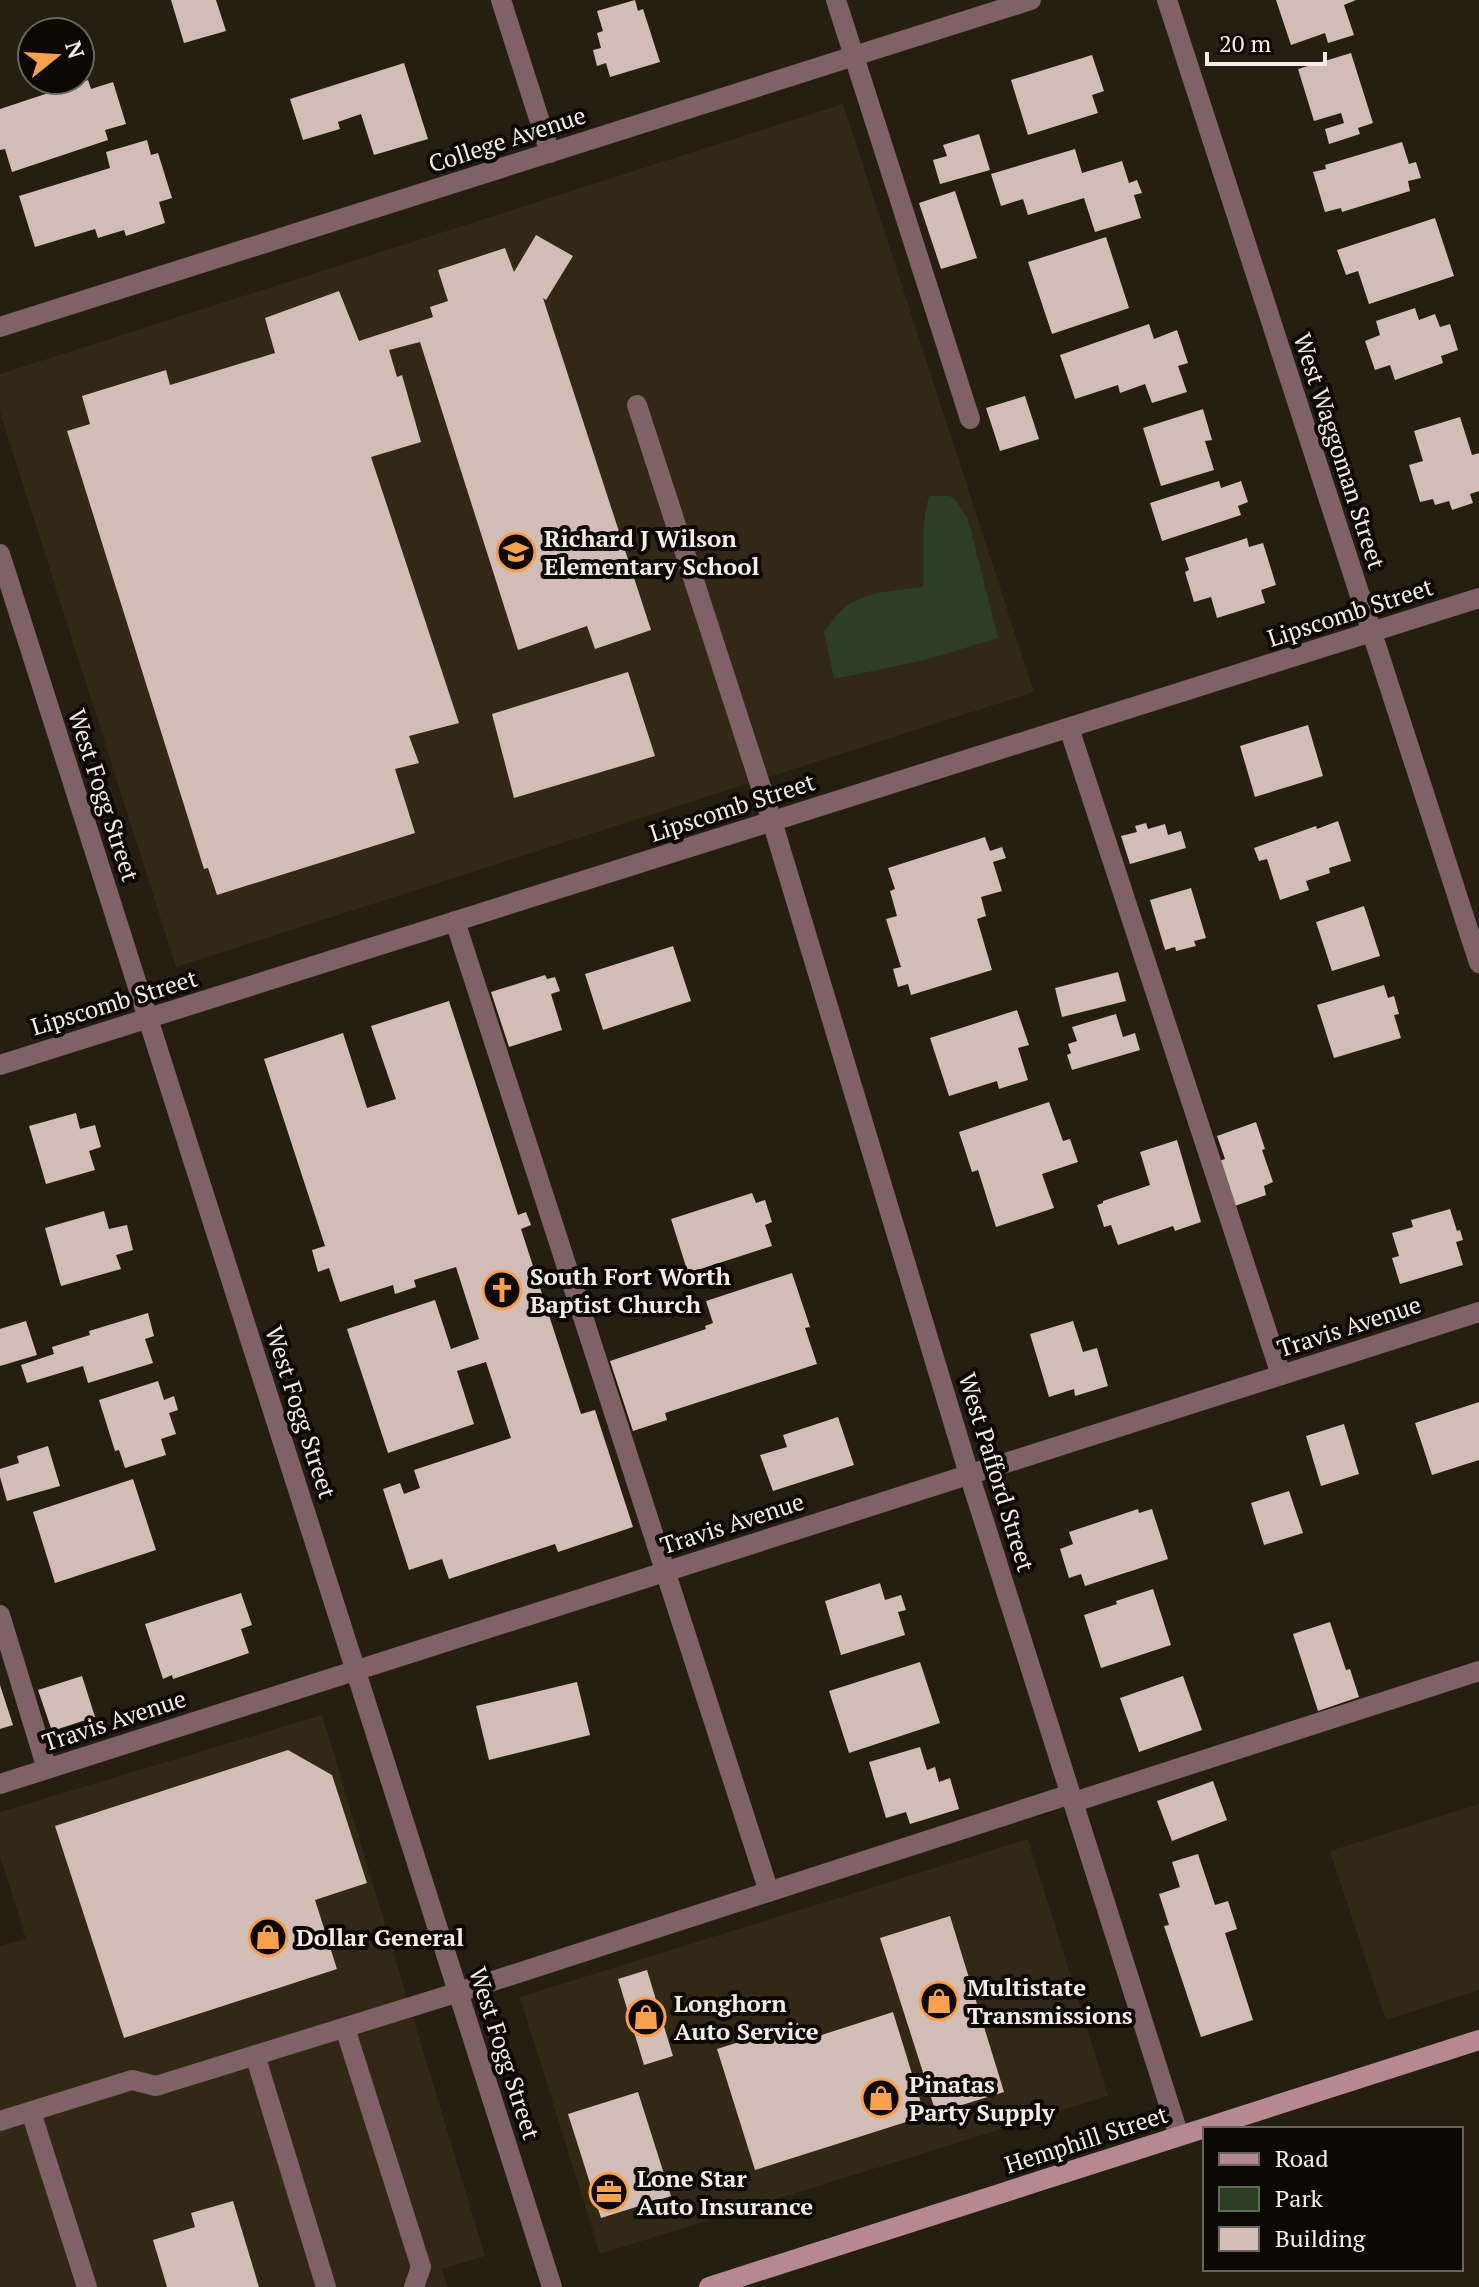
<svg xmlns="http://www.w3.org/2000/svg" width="1479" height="2287" font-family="'PT Serif',serif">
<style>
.built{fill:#312815}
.green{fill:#2c3f23}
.building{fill:#d1bdb6}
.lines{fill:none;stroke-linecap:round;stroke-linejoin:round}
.lane{stroke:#7f6268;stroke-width:20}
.street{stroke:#7f6268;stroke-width:20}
.secondary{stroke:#b68891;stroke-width:20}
.labels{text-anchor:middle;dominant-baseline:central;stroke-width:8;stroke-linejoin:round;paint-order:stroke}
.street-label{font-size:24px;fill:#f2ede5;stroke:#0c0905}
.poi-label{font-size:24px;font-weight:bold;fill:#f2ede5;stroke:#0c0905;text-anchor:start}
</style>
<rect width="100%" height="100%" fill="#251f12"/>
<path class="built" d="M843,104L1034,692L176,967L0,412V374Z
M322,1715L485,2256L442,2269L448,2287H0V1946L26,1939L0,1855V1812Z
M1479,1804V1990L1386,2020L1330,1851Z
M1028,1839L1108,2096L600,2254L520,1997Z"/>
<path class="green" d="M930,496H949L954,498L968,519L998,638L925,660L834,679L824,632C830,625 836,614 844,608C864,591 899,590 923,587C925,565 920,513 930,496Z"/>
<path class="building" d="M171,0H216L226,31L184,43Z
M635,0L638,11L643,9L660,62L610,77L606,63L597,66L593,50L601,48L597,33L603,31L597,11Z
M1276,0H1356L1344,5L1354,35L1328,43L1325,33L1291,45Z
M1351,53L1373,123L1358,128L1360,134L1329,144L1325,129L1344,123L1341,113L1314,121L1298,69Z
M1092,55L1104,91L1092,95L1098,113L1028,135L1011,80Z
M404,63L428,139L374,155L361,114L338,122L340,129L303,140L290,99Z
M88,80L91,89L113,82L126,124L105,130L108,140L12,172L5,149L0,150V109Z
M979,134L990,170L940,184L933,160L947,156L943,145Z
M147,140L151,155L158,153L172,198L159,202L165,223L126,236L124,230L98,238L95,229L35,247L19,196L110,168L106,152Z
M1402,142L1409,164L1416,162L1421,178L1408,181L1410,191L1342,212L1341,208L1325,212L1313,172L1326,169L1325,165Z
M1075,149L1082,173L1122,161L1129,183L1137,180L1142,193L1134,195L1141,218L1095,232L1084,198L1028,215L1023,199L1001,206L991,174Z
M955,191L977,258L941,269L919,203Z
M1435,218L1454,276L1369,304L1358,271L1346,275L1337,250Z
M536,235L573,256L546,300L543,298L651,630L595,649L587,626L518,650L420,342L389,350L397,377L402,375L421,442L371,457L459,723L409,736L419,763L395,769L415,833L217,895L208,868L204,869L67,431L90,424L82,396L166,370L170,385L275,353L265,318L339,291L359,341L433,317L430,307L448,301L438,270L505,248L514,272Z
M1106,237L1129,308L1052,334L1028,262Z
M1415,308L1419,320L1435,314L1440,327L1450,324L1458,350L1441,356L1443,363L1395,380L1390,365L1375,370L1365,341L1380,335L1376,321Z
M1149,324L1154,339L1177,330L1188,363L1178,366L1187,392L1152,403L1145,384L1120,393L1118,385L1075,399L1060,355Z
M1025,396L1039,439L1000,451L986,408Z
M1203,409L1212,440L1205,441L1214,470L1161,486L1143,428Z
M1460,417L1472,455L1479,453V491L1470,494L1473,503L1452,510L1449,501L1435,505L1433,499L1420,502L1409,465L1423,461L1414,431Z
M1219,481L1221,488L1241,481L1248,502L1238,506L1241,515L1162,541L1150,503Z
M1247,538L1249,547L1263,543L1276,585L1261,590L1265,603L1217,618L1211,597L1194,602L1185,572L1189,570L1185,558Z
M628,672L655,756L514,798L492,714Z
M1308,725L1323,776L1255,797L1240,746Z
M1338,821L1351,861L1329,868L1330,873L1306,881L1309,890L1280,900L1267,859L1259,861L1254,848L1316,826L1317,829Z
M1146,823L1148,829L1165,824L1168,835L1181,831L1186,848L1130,864L1121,836L1137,832L1135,826Z
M985,837L990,851L1002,847L1006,858L993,862L1002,891L981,897L986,916L977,919L992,970L911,995L908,984L898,987L893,969L901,967L886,919L897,916L890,891L895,889L888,868Z
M1191,888L1206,938L1194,941L1196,946L1176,951L1175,947L1165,950L1150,900Z
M1364,906L1380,956L1332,971L1316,922Z
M673,946L691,1001L603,1030L585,974Z
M1118,972L1126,1001L1062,1017L1055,988Z
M545,975L547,979L555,977L560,991L551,994L562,1030L509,1047L491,992Z
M1384,985L1388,998L1394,996L1399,1014L1394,1015L1401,1038L1334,1058L1317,1005Z
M449,1001L518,1215L526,1212L531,1225L521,1229L581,1414L595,1410L633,1527L558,1552L555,1544L449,1579L442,1559L409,1570L383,1489L400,1483L404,1494L420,1488L414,1470L511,1438L486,1362L457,1371L474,1424L388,1453L347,1329L435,1300L451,1349L479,1339L456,1267L414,1280L416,1287L395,1294L393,1285L340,1302L329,1268L318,1272L312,1250L325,1246L264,1059L343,1033L367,1108L396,1099L371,1026Z
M1017,1010L1029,1045L1018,1048L1028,1080L999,1089L997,1081L949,1096L930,1038Z
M1116,1014L1123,1037L1135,1033L1140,1050L1072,1070L1067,1055L1071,1053L1068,1044L1077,1041L1072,1027Z
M1049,1102L1063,1141L1070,1139L1078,1162L1042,1174L1054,1208L996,1227L978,1170L972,1172L959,1132Z
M76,1113L80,1129L95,1125L101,1147L89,1151L95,1170L46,1184L29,1126Z
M1256,1122L1265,1149L1262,1150L1273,1182L1264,1186L1266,1195L1232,1207L1216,1162L1225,1159L1217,1136Z
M1177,1140L1201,1222L1175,1231L1173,1226L1118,1245L1111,1225L1104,1227L1097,1205L1103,1203V1201L1150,1185L1140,1152Z
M752,1193L756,1203L765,1200L772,1222L765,1225L772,1246L688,1273L671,1219Z
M1450,1209L1457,1231L1460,1230L1463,1240L1456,1242L1463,1265L1400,1284L1392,1258L1399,1256L1392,1233L1413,1227L1411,1220Z
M104,1211L109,1229L127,1225L133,1250L116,1255L121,1269L61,1286L45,1228Z
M792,1273L810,1327L805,1328L817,1364L665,1413L667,1420L633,1431L610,1361L706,1329L705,1326L713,1323L706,1301Z
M148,1313L154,1336L145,1339L153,1363L88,1383L83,1366L27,1383L21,1365L54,1354L52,1347L90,1335L89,1331Z
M26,1321L37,1355L0,1366V1329Z
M1073,1321L1083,1352L1097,1348L1108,1386L1075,1396L1074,1389L1049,1397L1030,1334Z
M158,1381L164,1400L174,1396L178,1410L169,1413L176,1434L161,1439L166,1455L125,1468L119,1450L115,1451L99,1400Z
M1479,1402V1460L1432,1475L1415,1423Z
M838,1417L854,1465L773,1491L760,1455L787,1447L783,1435Z
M1344,1424L1359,1474L1321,1486L1306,1436Z
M48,1446L60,1486L7,1501L0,1477V1469L19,1463L17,1456Z
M133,1479L156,1550L55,1583L33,1512Z
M1289,1491L1303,1533L1264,1545L1251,1503Z
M1138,1509L1139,1513L1152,1509L1168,1559L1085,1586L1081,1574L1069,1578L1060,1549L1073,1544L1069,1532Z
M880,1583L885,1600L901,1595L906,1610L898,1612L905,1635L841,1655L825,1601Z
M1153,1589L1171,1645L1101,1668L1084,1615L1117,1604L1116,1601Z
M241,1593L252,1625L241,1629L249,1653L173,1679L172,1675L163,1679L145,1624Z
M1330,1622L1346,1670L1350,1669L1359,1697L1318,1711L1293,1634Z
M920,1662L940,1723L849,1753L829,1691Z
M82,1676L95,1717L52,1731L38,1690Z
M1183,1676L1202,1730L1139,1752L1120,1698Z
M577,1682L590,1735L489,1760L476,1706Z
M0,1685L13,1725L0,1729Z
M920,1747L927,1770L935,1767L939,1782L950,1778L959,1809L910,1824L906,1812L886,1818L869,1762Z
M288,1750L332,1775L367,1883L315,1900L337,1969L124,2038L55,1826Z
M1213,1781L1227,1820L1172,1841L1157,1801Z
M1198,1854L1215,1905L1228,1901L1237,1929L1225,1933L1253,2020L1201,2037L1164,1926L1169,1925L1159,1894L1180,1887L1172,1862Z
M950,1916L1004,2092L936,2113L880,1938Z
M647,1970L673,2056L644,2065L618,1979Z
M893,2012L925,2116L755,2170L717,2049L798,2023L803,2041Z
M638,2092L671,2196L601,2218L568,2114Z
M233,2201L259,2287H167L153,2240L195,2227L191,2213Z"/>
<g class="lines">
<path class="lane" d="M836,0L970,419
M637,405L772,821
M1069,728L1281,1375
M455,921L769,1892
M0,1615L47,1769
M1074,1802L1479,1671
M345,2028L421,2267L414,2287
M255,2055L326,2287
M31,2112L87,2287
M0,2121L132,2080L156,2086L459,1992L1071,1794"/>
<path class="street" d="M501,0L550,153
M1167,0L1479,963
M0,327L1031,0
M0,554L552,2287
M772,821L969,1474L1179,2136
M0,1065L1479,598
M0,1784L1479,1312"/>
<path class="secondary" d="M709,2287L1479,2040"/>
</g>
<defs>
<symbol id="school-ring" viewBox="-11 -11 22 22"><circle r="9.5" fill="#0c0905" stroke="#f9a04d" stroke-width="1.5"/><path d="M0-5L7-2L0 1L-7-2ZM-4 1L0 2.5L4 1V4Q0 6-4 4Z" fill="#f9a04d"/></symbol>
<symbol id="church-ring" viewBox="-11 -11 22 22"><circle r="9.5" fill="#0c0905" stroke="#f9a04d" stroke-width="1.5"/><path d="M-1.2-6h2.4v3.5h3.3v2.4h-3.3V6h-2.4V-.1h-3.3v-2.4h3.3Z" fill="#f9a04d"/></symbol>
<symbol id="shop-ring" viewBox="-11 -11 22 22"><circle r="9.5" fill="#0c0905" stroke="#f9a04d" stroke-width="1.5"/><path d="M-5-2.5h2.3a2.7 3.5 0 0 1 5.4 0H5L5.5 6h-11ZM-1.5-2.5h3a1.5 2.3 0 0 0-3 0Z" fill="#f9a04d"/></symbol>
<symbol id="office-ring" viewBox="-11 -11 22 22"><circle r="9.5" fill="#0c0905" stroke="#f9a04d" stroke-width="1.5"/><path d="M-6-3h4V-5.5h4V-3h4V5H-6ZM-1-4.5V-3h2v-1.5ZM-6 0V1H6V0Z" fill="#f9a04d"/></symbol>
</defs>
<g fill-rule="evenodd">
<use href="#school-ring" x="494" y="530" width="44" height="44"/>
<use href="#church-ring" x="480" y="1268" width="44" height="44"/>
<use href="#shop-ring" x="246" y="1915" width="44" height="44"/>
<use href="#shop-ring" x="917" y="1979" width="44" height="44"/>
<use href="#shop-ring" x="624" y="1995" width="44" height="44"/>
<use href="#shop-ring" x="859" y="2076" width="44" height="44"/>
<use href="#office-ring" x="587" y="2170" width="44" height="44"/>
</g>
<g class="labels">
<g class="street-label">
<text transform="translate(507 139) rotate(-18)">College Avenue</text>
<text transform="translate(1340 451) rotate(72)">West Waggoman Street</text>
<text transform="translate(1350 612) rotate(-18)">Lipscomb Street</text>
<text transform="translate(104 795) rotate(72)">West Fogg Street</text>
<text transform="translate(732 807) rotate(-18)">Lipscomb Street</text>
<text transform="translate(114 1002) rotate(-17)">Lipscomb Street</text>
<text transform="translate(1349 1326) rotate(-18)">Travis Avenue</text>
<text transform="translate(301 1412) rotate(72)">West Fogg Street</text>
<text transform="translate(997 1472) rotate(73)">West Pafford Street</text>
<text transform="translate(732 1523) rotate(-18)">Travis Avenue</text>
<text transform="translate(114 1720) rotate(-18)">Travis Avenue</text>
<text transform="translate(505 2053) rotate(72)">West Fogg Street</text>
<text transform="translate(1086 2139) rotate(-18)">Hemphill Street</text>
</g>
<g class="poi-label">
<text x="544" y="538">Richard J Wilson<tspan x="544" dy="28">Elementary School</tspan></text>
<text x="530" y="1276">South Fort Worth<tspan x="530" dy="28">Baptist Church</tspan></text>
<text x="296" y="1937">Dollar General</text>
<text x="967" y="1987">Multistate<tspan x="967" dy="28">Transmissions</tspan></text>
<text x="674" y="2003">Longhorn<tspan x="674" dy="28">Auto Service</tspan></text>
<text x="909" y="2084">Pinatas<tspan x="909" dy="28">Party Supply</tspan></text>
<text x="637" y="2178">Lone Star<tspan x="637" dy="28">Auto Insurance</tspan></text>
</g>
</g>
<rect x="1203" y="2127" width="260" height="144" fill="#0c0905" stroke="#68645f" stroke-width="2"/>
<rect x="1219" y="2153" width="40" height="12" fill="#b68891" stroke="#68645f" stroke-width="2"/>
<text x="1275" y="2167" font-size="24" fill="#f2ede5">Road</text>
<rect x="1219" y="2187" width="40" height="24" fill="#2c3f23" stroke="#68645f" stroke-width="2"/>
<text x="1275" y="2207" font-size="24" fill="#f2ede5">Park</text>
<rect x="1219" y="2227" width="40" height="24" fill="#d1bdb6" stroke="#68645f" stroke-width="2"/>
<text x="1275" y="2247" font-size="24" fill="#f2ede5">Building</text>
<g transform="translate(56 56) rotate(72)"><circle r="38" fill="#0c0905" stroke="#68645f" stroke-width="2"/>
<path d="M0-6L14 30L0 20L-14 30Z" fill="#f9a04d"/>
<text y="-12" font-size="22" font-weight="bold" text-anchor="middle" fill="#f2ede5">N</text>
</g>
<path d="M1207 52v12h118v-12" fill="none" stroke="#f2ede5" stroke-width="4"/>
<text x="1219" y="52" font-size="24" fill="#f2ede5" stroke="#0c0905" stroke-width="6" paint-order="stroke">20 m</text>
</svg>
